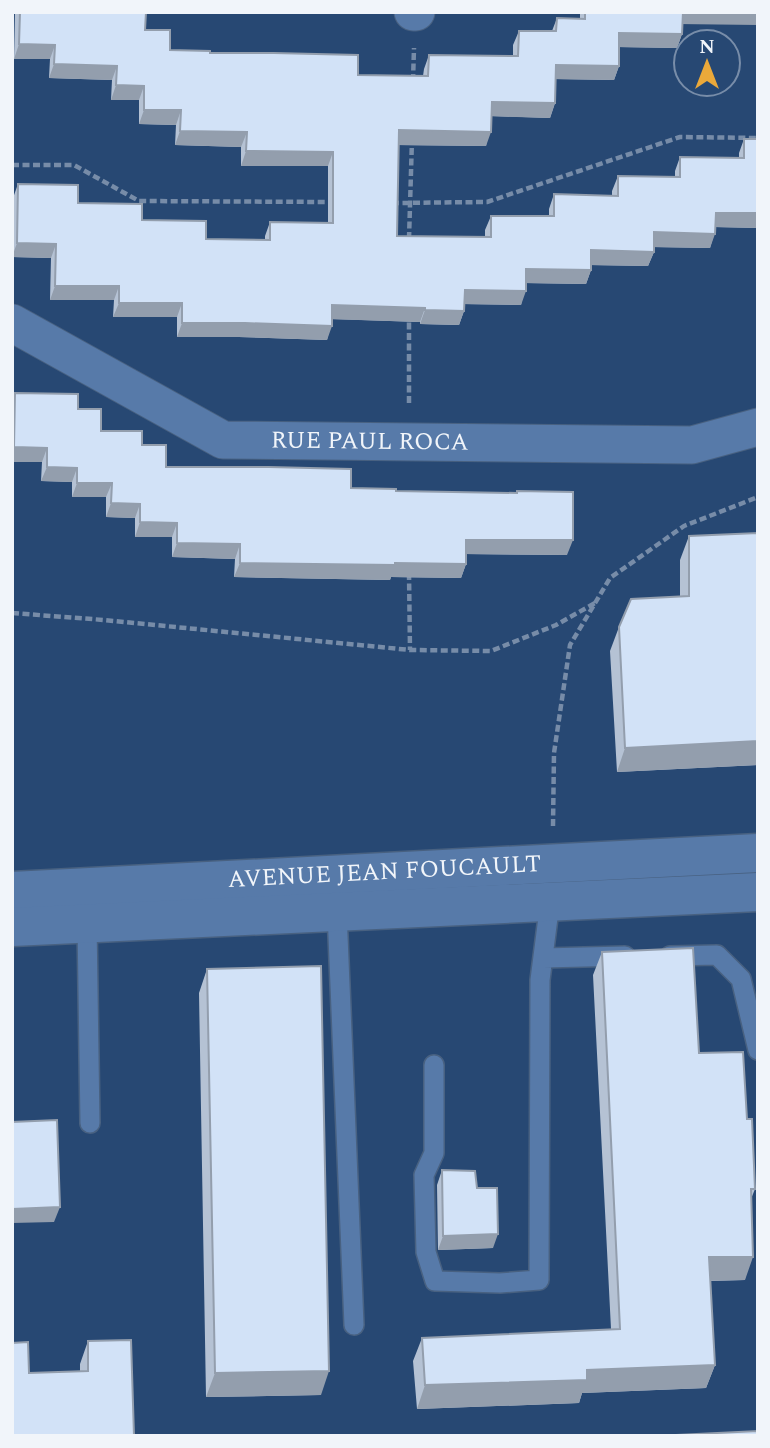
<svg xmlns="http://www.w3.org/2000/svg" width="770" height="1448" font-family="Spectral,serif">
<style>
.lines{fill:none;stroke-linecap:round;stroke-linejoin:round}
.service-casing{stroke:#486181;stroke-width:22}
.minor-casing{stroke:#486181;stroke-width:39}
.secondary-casing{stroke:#486181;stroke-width:41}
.path{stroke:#778ca8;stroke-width:4.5;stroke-dasharray:7 3.5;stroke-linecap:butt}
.service{stroke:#577aa9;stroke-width:19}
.minor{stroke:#577aa9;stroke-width:37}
.secondary{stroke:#577aa9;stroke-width:38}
.wall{fill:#b5c2d4}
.shaded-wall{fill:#939ead}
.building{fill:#d2e2f7;stroke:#939ead;stroke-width:2}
.labels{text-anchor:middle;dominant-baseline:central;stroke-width:7;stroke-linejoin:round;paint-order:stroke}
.street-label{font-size:24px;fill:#f1f5fa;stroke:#274873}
</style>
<rect width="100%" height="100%" fill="#274873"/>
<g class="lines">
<defs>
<path id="service" d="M337,912L354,1325
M87,923L90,1123
M670,956L717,955L741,979L758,1050
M543,958L625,956
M434,1065V1153L424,1175L426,1252L435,1281L500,1283L539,1280L540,980L550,902"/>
<g id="minor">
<path d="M413,12H416"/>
<path id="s1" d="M12,323L223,440L692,445L758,427"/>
</g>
<g id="secondary">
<path id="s2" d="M12,891L758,853"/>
<path d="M12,927L758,892"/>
</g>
</defs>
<use href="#service" class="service-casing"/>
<use href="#minor" class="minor-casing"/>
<use href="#secondary" class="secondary-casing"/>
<path class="path" d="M413,81L414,48
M12,165H74L139,201L331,202
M392,203L487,202L680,137L758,138
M409,239L412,139
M409,403V318
M409,573L410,650
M12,613L104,620L410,650L491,651L556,625L595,603
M553,826L554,753L570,645L610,578L684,526L758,497"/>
<use href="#service" class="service"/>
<use href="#minor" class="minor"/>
<use href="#secondary" class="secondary"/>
</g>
<path class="wall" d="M15,12H146L145,30L170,50L210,53L358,75L423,76L424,69L429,55L513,56V45L519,31H552L557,18H580V12H758L682,24V34L677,48L619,47V66L614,80L555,79V103L550,118L491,116L486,146L398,145L397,236L485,237V230L491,216H549V209L554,194L612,196V191L618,176L675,177V171L680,157L739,158V153L744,139H758V228L716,227L710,248L654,247V252L648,266L591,265V270L586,284L526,283L521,305L464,304V311L459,325L420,324V322L332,319L327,340L239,337H177V317H113L114,300H50L51,258L12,257L13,198L18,184L78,203L206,239L265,240V236L270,222L328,223V166H241V147L175,145L176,125L139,124V100H111L112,80L49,78L50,59H14Z
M15,393L78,409L101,431L142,445L166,467L351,488L396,491L567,555L466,554V564L461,578L391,577L390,580L234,577L235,559L172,557V537H135V518L106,517V497H72V482L41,481L42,462H12V400Z
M758,533V765L617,772L610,651L619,627L680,596V560L689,536Z
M602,952L699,1053L747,1119L755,1189L751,1199L745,1280L710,1281L715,1365L706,1388L582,1393L579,1403L417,1409L413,1361L422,1338L611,1329L593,975Z
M207,969L321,1395L206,1397L199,993Z
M442,1170L493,1248L438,1250L437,1185Z
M88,1341L134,1436L29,1373L80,1371V1364Z"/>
<path class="shaded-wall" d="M682,12H758V25L677,24Z
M619,33L682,34L677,48L614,47Z
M19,44L55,45L50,59H14Z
M54,64L117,66L112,80L49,78Z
M556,65L619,66L614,80L550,79Z
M116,85L144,86L139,100H111Z
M492,102L555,103L550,118L486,116Z
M144,110H181L176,125L139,124Z
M399,130L491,132L486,146L393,145Z
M180,131L247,132L241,147L175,145Z
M246,151L333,152L328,166H241Z
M716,213H758V228L711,227Z
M654,232L715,234L710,248L649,247Z
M17,243L56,244L51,258L12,257Z
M591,250L654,252L648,266L586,265Z
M526,269L591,270L586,284L521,283Z
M55,286H119L114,300H50Z
M465,290L526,291L521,305L459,304Z
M119,303H182L177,317H113Z
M332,305L425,308L420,322L327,319Z
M425,310L464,311L459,325L420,324Z
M182,323H245L332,326L327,340L239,337H177Z
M14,447L47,448L42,462H12V453Z
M47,467L77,468L72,482L41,481Z
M77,483H112L106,497H72Z
M111,503L140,504L135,518L106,517Z
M140,522L177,523L172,537H135Z
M466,540H573L567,555L461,554Z
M177,543L240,544L235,559L172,557Z
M240,563H395L466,564L461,578L391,577L390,580L234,577Z
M758,741V765L617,772L625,748Z
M60,1207L54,1222L12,1223V1209Z
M498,1234L493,1248L438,1250L443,1236Z
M709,1257H753L745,1280L701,1281Z
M715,1365L706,1388L582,1393L579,1403L417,1409L425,1385L587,1370Z
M329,1371L321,1395L206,1397L215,1373Z"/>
<path class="building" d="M20,12H146L145,30H170V50L210,51V53H274L358,55V75L428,76L429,55L518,56L519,31H556L557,18L585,19V12H683L682,34L619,33V66L556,65L555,103L492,102L491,132L399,130L397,236L491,237V216H554V194L618,196V176L680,177V157L744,158V139H758V213H716L715,234L654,232V252L591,250V270L526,269V291L465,290L464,311L425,310V308L332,305V326L245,323H182V303H119V286H55L56,244L17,243L18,184L78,185V203L142,204V220L206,221V239L270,240V222L333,223V152L246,151L247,132L180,131L181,110H144V86L116,85L117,66L54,64L55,45L19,44Z
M15,393L78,394V409H101V431H142V445H166V467H269L351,469V488L396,489V491L517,493V491L573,492V540H466V564L395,563V565L240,563V544L177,543V523L140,522V504L111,503L112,483H77V468L47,467V448L14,447Z
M758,533V741L625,748L619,627L631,599L689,596V536Z
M693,948L699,1053L743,1052L747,1119H752L755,1189H751L753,1257H709L715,1365L587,1370V1380L425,1385L422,1338L620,1329L602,952Z
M321,966L329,1371L215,1373L207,969Z
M57,1120L60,1207L12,1209V1122Z
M442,1170L475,1171L477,1188H497L498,1234L443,1236Z
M131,1340L134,1436H12V1343L28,1342L29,1373L88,1371V1341Z
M758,1431V1436H655Z"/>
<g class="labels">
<g class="street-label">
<text stroke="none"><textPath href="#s1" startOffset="388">RUE PAUL ROCA</textPath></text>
<text stroke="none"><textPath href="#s2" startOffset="373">AVENUE JEAN FOUCAULT</textPath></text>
</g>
</g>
<rect width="770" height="1448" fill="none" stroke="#f1f5fa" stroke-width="28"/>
<g transform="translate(707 63)"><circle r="33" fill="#274873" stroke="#788da9" stroke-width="2"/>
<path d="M0-5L12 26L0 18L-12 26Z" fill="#eba93a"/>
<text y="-10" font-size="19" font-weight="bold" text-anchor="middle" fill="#f1f5fa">N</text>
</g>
</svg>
